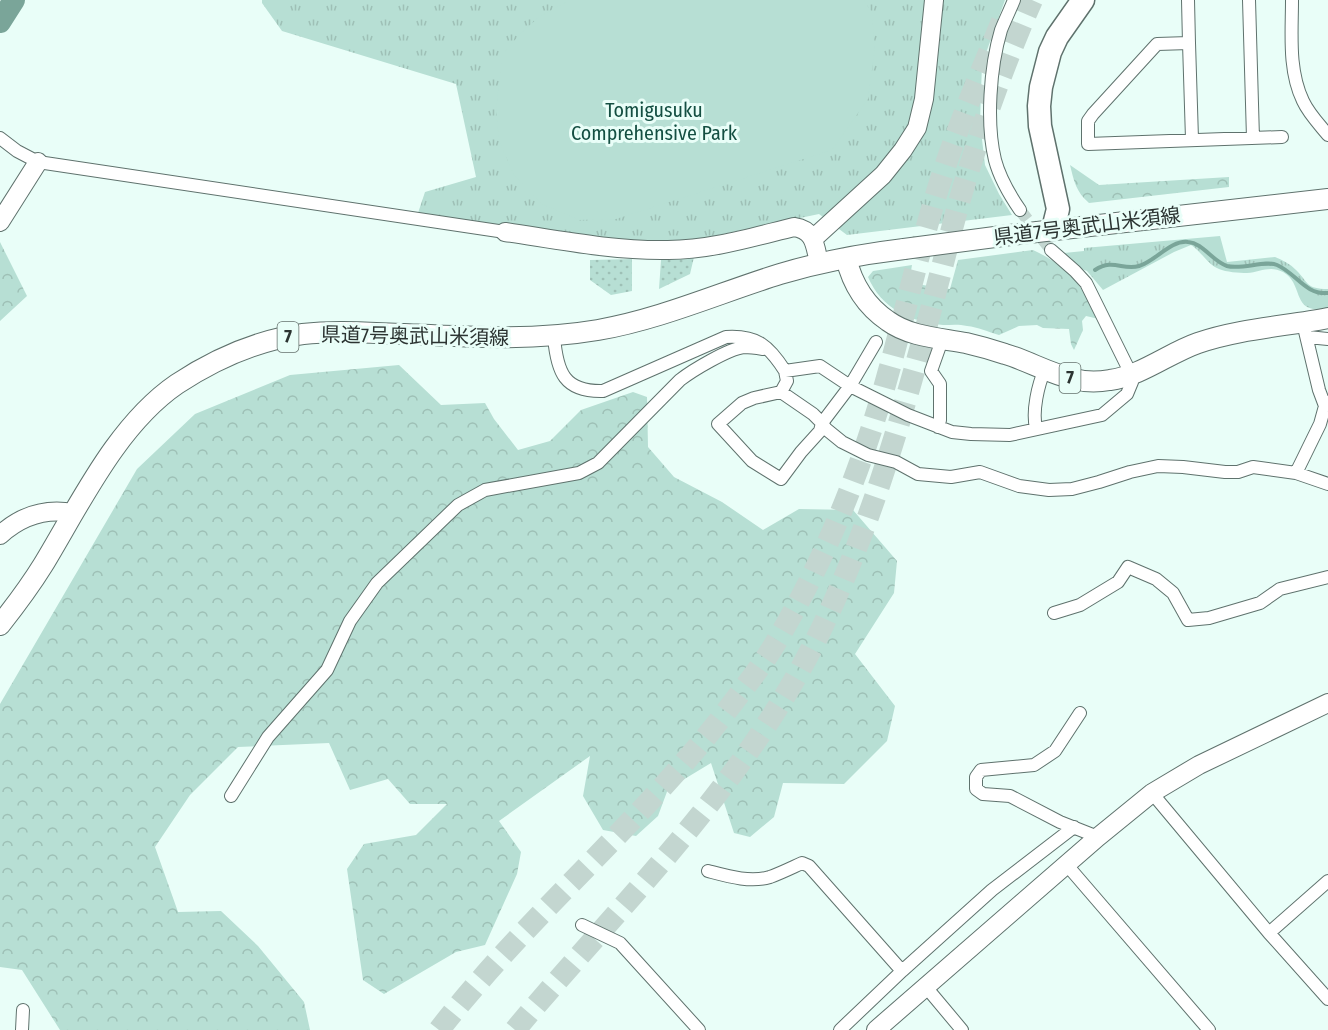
<svg xmlns="http://www.w3.org/2000/svg" width="1328" height="1030" font-family="'Fira Sans Condensed','Noto Sans JP',sans-serif">
<style>
.grass{fill:url(#grass-dots)}
.forest{fill:url(#forest-crowns)}
.park{fill:url(#park-tufts)}
.pitch{fill:#b7dfd4}
.lines{fill:none;stroke-linecap:round;stroke-linejoin:round}
.stream{stroke:#7aa599;stroke-width:4}
.river{stroke:#7aa599;stroke-width:22}
.street-tunnel{stroke:#c3d6d0;stroke-width:12;stroke-dasharray:12 6;stroke-linecap:butt}
.highway-tunnel{stroke:#c3d6d0;stroke-width:22;stroke-dasharray:22 11;stroke-linecap:butt}
.street-casing{stroke:#5f726d;stroke-width:14}
.secondary-casing{stroke:#5f726d;stroke-width:20}
.primary-casing{stroke:#5f726d;stroke-width:22}
.highway-casing{stroke:#5f726d;stroke-width:25}
.street{stroke:#fff;stroke-width:12}
.secondary{stroke:#fff;stroke-width:18}
.primary{stroke:#fff;stroke-width:20}
.highway{stroke:#fff;stroke-width:22}
.primary-bridge-casing{stroke:#5f726d;stroke-width:22;stroke-linecap:butt}
.primary-bridge{stroke:#fff;stroke-width:20}
.labels{text-anchor:middle;dominant-baseline:central;stroke-width:6;stroke-linejoin:round;paint-order:stroke}
.shield{fill:#e9fef8;stroke:#65716d;stroke-width:1.5}
.shield-label{font-size:18px;font-weight:bold;fill:#2c3432}
.park-label{font-size:20px;fill:#144f42;stroke:#e9fef8}
.street-label{font-size:20px;fill:#2c3432;stroke:#e9fef8}
</style>
<defs>
<pattern id="grass-dots" width="8" height="8" patternUnits="userSpaceOnUse" patternTransform="scale(1.5)"><rect width="8" height="8" fill="#b7dfd4"/><path d="M2 2h.1M6 6h.1" fill="none" stroke="#9ec0b6" stroke-width="1.8" stroke-linecap="round"/></pattern>
<pattern id="forest-crowns" width="20" height="18" patternUnits="userSpaceOnUse" patternTransform="scale(1.5)"><rect width="20" height="18" fill="#b7dfd4"/><path d="M2 6a3 3 0 1 1 6 0M12 15a3 3 0 1 1 6 0" fill="none" stroke="#9ec0b6"/></pattern>
<pattern id="park-tufts" width="24" height="20" patternUnits="userSpaceOnUse" patternTransform="scale(1.5)"><rect width="24" height="20" fill="#b7dfd4"/><path d="M3 7l-1-3M5 7V3M7 7l1-3M15 17l-1-3M17 17v-4M19 17l1-3" fill="none" stroke="#9ec0b6"/></pattern>
</defs>
<rect width="100%" height="100%" fill="#e9fef8"/>
<path class="grass" d="M694,257L690,274L659,289L661,260Z
M632,259V291L611,295L590,280V260Z"/>
<path class="forest" d="M1070,165L1099,185L1229,177V187L1089,203C1076,192 1074,181 1070,165Z
M0,242L27,296L0,321Z
M1033,250C1071,268 1080,284 1099,319L1086,316L1082,321L1083,330L1074,350L1071,344L1069,329L1043,328L1037,325L1019,326L999,335C988,332 978,327 967,326C959,324 951,325 943,325C910,322 881,308 868,277L873,271L912,265L909,283L950,289L958,260Z
M399,365L441,405L485,403L494,419L518,450L550,441L581,410L633,392L647,397L648,447L674,477L722,502L763,530L799,509L853,510L897,561L894,593L855,654L895,706L887,741L844,784L783,783L774,817L750,837L734,833L711,763L668,789L658,816L636,836L603,830L583,796L590,756L499,821L521,852L517,874L485,945L456,952L384,994L363,980L347,869L364,844L416,835L447,804H410L388,779L350,790L329,743L238,747L190,795L155,847L178,912L221,911L258,946L304,1002L310,1030H60L22,970L0,967V704L137,469L195,414L290,375Z"/>
<path class="park" d="M262,0H1005L982,64L980,122L985,165L999,194L1012,215L847,235L819,214L671,245L588,240L418,213L425,192L476,177L456,84L282,31L262,3Z
M1220,236L1227,262L1275,257C1283,260 1290,264 1296,270C1309,283 1306,289 1328,289V308C1290,316 1305,284 1283,272C1270,265 1260,272 1247,273C1239,273 1226,272 1219,269C1208,265 1201,251 1191,245L1174,252L1103,290L1087,271L1079,268L1064,253L1084,251V248Z"/>
<path class="pitch" d="M570,0H864L872,13L875,48L868,99L832,150L616,219L579,220L542,204L514,175L499,141L496,110L502,55L521,33L539,17Z"/>
<g class="lines">
<path class="stream" d="M1095,270C1113,258 1123,271 1139,266C1156,261 1170,240 1188,242C1203,243 1212,261 1227,266C1242,270 1265,260 1277,265C1296,273 1305,295 1328,293"/>
<path class="river" d="M0,22L14,0"/>
<path class="street-tunnel" d="M1020,210L1051,250"/>
<path class="highway-tunnel" d="M439,1030C530,913 646,819 735,700C748,683 762,665 773,647C816,576 849,500 874,421C900,340 916,256 942,176C959,123 981,72 1002,21
M515,1030C626,898 753,777 826,619C872,521 902,417 930,313C942,269 952,225 965,182C984,120 1006,59 1032,0"/>
<defs>
<path id="street" d="M1014,0C1010,10 1005,20 1001,30C990,67 986,123 995,160C1000,179 1009,194 1020,210
M1188,0L1189,43L1157,44L1093,114L1088,121V144L1282,137
M1249,0L1253,138
M1292,0C1292,33 1288,70 1303,101C1309,114 1319,124 1328,135
M1189,43L1192,139
M0,138L17,151L38,162L505,232
M1303,323L1319,390L1325,406
M554,337C557,372 564,392 603,391L726,337C757,335 769,346 785,371L820,366L850,386L908,415L952,432L971,434L1010,435L1102,415L1127,394L1132,382L1131,374L1086,283L1075,271L1051,250
M1308,337L1328,339
M876,342L850,386L822,423L826,429L842,442L868,455L896,462L918,474L951,477L980,472L1019,486L1049,490L1072,489L1099,482L1130,472L1158,466L1183,467L1225,472H1238L1253,467L1296,473L1328,484
M781,392L813,414L822,423L820,431L801,452L781,479L752,461L718,424L742,403L754,398L781,392L787,381L785,371
M938,427L940,420V384L931,371L942,340
M1036,428C1032,411 1038,385 1045,369
M1296,473L1320,424L1325,406L1328,402
M1054,613L1080,605L1118,582L1128,567L1156,579L1173,593L1188,620L1209,618L1260,603L1280,589L1328,577
M1080,713L1055,751L1034,765L981,770L976,777V789L983,794L1010,796L1060,822L1098,837
M1152,793L1269,933L1328,999
M231,796L268,737L327,670L350,621L377,583L458,505L485,490L579,473L598,463L680,380C693,370 728,349 744,347C750,347 757,348 763,349
M1066,864L1209,1030
M708,871C727,876 750,883 770,877C781,873 791,868 802,863L809,866L902,971
M582,925L620,943L699,1030
M1269,933L1328,881
M926,987L962,1030
M22,1030L23,1010
M840,1030L902,971L992,890L1074,827"/>
<path id="secondary" d="M0,222L38,162
M505,232C559,240 613,251 668,250C711,250 753,237 794,227C815,230 815,246 819,263
M814,238L883,175L903,150L917,128L924,99L934,0
M0,535C21,516 46,508 73,513
M876,1030L1098,837L1152,793L1199,765L1328,703"/>
<path id="primary" d="M1010,235L1328,199
M846,258C852,283 866,306 888,321C910,337 940,338 966,343C979,346 993,350 1005,354C1029,361 1050,374 1074,379C1085,382 1099,382 1110,380C1141,376 1169,353 1198,343C1238,329 1287,326 1328,318
M0,625C15,606 30,586 43,565C80,504 117,425 177,384C215,359 258,340 303,334C336,330 371,333 404,334C469,337 533,341 598,330C661,319 719,293 780,274C820,262 862,254 904,249"/>
<path id="highway" d="M1053,229L1058,209L1040,126L1039,106L1041,87L1050,52L1057,37L1083,0"/>
</defs>
<use href="#street" class="street-casing"/>
<use href="#secondary" class="secondary-casing"/>
<use href="#primary" class="primary-casing"/>
<use href="#highway" class="highway-casing"/>
<use href="#street" class="street"/>
<use href="#secondary" class="secondary"/>
<use href="#primary" class="primary"/>
<use href="#highway" class="highway"/>
<defs>
<path id="primary-bridge" d="M904,249L1010,235"/>
</defs>
<use href="#primary-bridge" class="primary-bridge-casing"/>
<use href="#primary-bridge" class="primary-bridge"/>
</g>
<g class="labels">
<g class="shield">
<rect x="277.5" y="322" width="21" height="30" rx="4.5"/>
<rect x="1059.5" y="363" width="21" height="30" rx="4.5"/>
</g>
<g class="shield-label">
<text x="288" y="337">7</text>
<text x="1070" y="378">7</text>
</g>
<g class="park-label">
<text x="654" y="110">Tomigusuku<tspan x="654" dy="23">Comprehensive Park</tspan></text>
</g>
<g class="street-label">
<text transform="translate(1087 226) rotate(-7)">県道7号奥武山米須線</text>
<text transform="translate(415 336) rotate(1)">県道7号奥武山米須線</text>
</g>
</g>
</svg>
